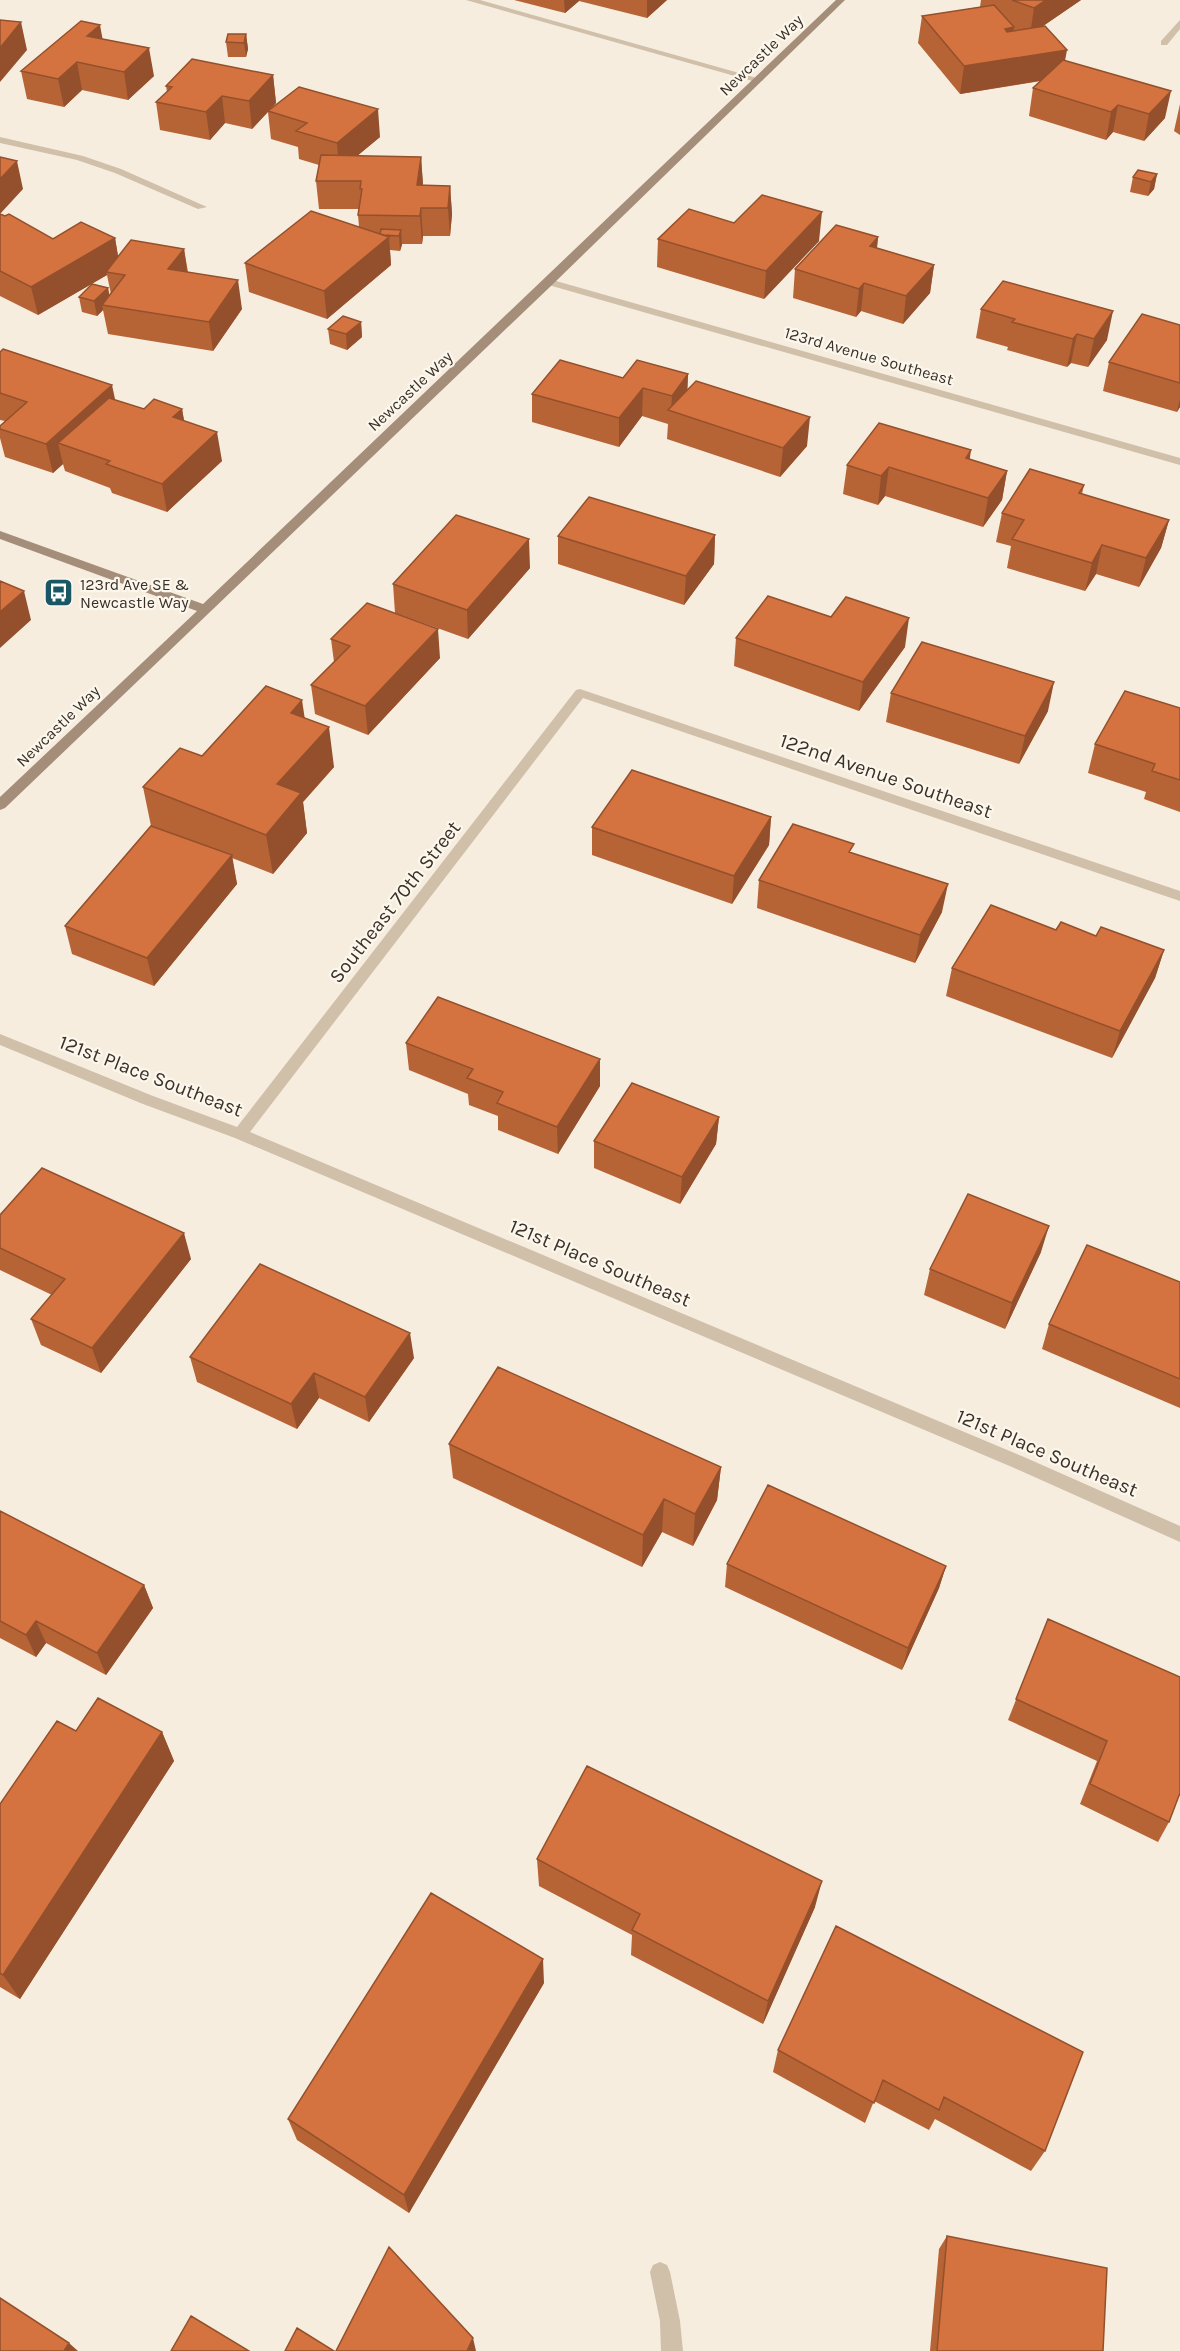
<svg xmlns="http://www.w3.org/2000/svg" width="1180" height="2351" font-family="Karla,sans-serif">
<style>
.lines{fill:none;stroke-linecap:round;stroke-linejoin:round}
.lane{fill:#d0bfa9;fill-rule:evenodd}
.street{fill:#d0bfa9;fill-rule:evenodd}
.secondary{fill:#a48d79;fill-rule:evenodd}
.wall{fill:#b66336}
.shaded-wall{fill:#94502c}
.building{fill:#d4733f;stroke:#94502c;stroke-width:1.5}
.labels{text-anchor:middle;dominant-baseline:central;stroke-width:4.5;stroke-linejoin:round;paint-order:stroke}
.far-street-label{font-size:16px;fill:#3c3129;stroke:#fcf7ec}
.far-poi-label{font-size:16px;fill:#3c3129;stroke:#fcf7ec;text-anchor:start}
.street-label{font-size:20px;fill:#3c3129;stroke:#fcf7ec}
</style>
<rect width="100%" height="100%" fill="#f6eddf"/>
<g class="lines">
<path class="lane" d="M466,0H480L764,80L756,82Z"/>
<path class="street" d="M1180,20V29L1167,45H1161V41Z
M0,137L83,156L121,169L207,207L198,209L115,173L77,160L0,143Z
M549,279L1180,458V465L545,284L544,282Z
M580,689L1180,891V901L583,698L250,1132L1024,1457L1180,1526V1542L1012,1467L235,1138L143,1104L0,1045V1034L153,1096L237,1127L576,690Z
M660,2262L667,2265L670,2272L680,2321L683,2351H661L660,2321L650,2272L653,2265Z"/>
<path class="secondary" d="M836,0H845L553,284L5,808L0,810V797L197,611L0,539V531L203,604Z"/>
</g>
<path class="wall" d="M514,0H667L647,18L579,1L565,13Z
M981,0H1081L1043,26L1065,60L1165,118L1144,141L1113,132L1106,140L1029,116L1033,88L1041,81L960,94L918,43L922,16L980,7Z
M246,34L248,49L246,57H228L226,42Z
M102,39L154,76L128,100L82,90L64,107L27,99L21,71Z
M273,75L276,103L270,109L380,137L357,156L421,157L423,185L450,186L452,214L450,236H423L422,244H402L400,251L390,250L391,265L327,319L249,292L245,263L359,227L358,215L359,209H319L316,181L319,165L299,159L298,147L271,139L268,112L252,129L225,123L210,140L160,130L156,102L167,92L166,86Z
M1180,104V135L1174,131Z
M1157,174L1154,189L1148,196L1130,192L1133,177Z
M0,214L53,239L115,238L118,257L184,249L188,272L242,309L213,351L108,334L103,310L97,316L82,312L79,297L108,288L109,296L111,294L107,275L38,315L0,296Z
M734,223L819,241L764,299L657,267L658,239Z
M878,237L877,248L934,265L930,293L903,324L861,311L856,317L793,298L795,269Z
M981,309L1107,340L1088,367L1071,363L1067,367L1007,350L1008,347L976,338Z
M361,322L362,337L347,350L330,344L328,329Z
M1180,325V407L1177,412L1103,391L1109,362Z
M0,352L115,400L144,409H182L184,421L222,461L167,512L112,493L110,488L65,471L63,464L53,473L5,457L0,438V426L5,421L0,420Z
M688,374L687,390L807,446L780,477L667,439L668,424L642,416L619,447L532,422V394L623,378Z
M847,465L1007,471L1002,500L983,527L885,496L878,505L843,494Z
M1084,485L1082,494L1169,520L1161,548L1139,587L1096,574L1085,591L1007,568L1011,546L996,542L1002,513Z
M715,535L714,564L684,605L558,564V536Z
M530,568L468,639L395,613L393,584Z
M736,638L905,647L859,711L734,666Z
M331,639L440,658L368,735L315,714L311,685L334,662Z
M891,693L1048,711L1019,764L886,722Z
M1180,708V812L1144,799L1146,792L1088,773L1095,744Z
M305,718L334,767L303,802L307,833L273,874L232,858L237,884L154,986L72,954L65,926L151,826L143,787L202,756Z
M771,817L769,845L732,904L592,855V827Z
M852,853L942,912L915,963L757,908L759,880Z
M1056,930L1096,936L1164,950L1155,978L1112,1058L946,996L952,968Z
M406,1043L600,1059V1086L558,1154L498,1130V1116L469,1105L468,1094L409,1070Z
M719,1117L716,1144L680,1204L594,1168V1141Z
M0,1215L191,1259L101,1373L41,1345L31,1319L52,1295L0,1270Z
M1041,1252L1005,1329L924,1295L930,1269Z
M1180,1282V1408L1042,1349L1049,1324Z
M190,1357L414,1358L369,1422L319,1398L297,1429L197,1382Z
M449,1444L721,1467L717,1500L693,1546L662,1532L642,1567L453,1478Z
M0,1511L144,1585L153,1608L106,1675L46,1643L36,1657L0,1638Z
M727,1564L946,1566L939,1588L902,1670L725,1587Z
M1048,1619L1180,1677V1796H1179L1169,1822L1158,1842L1080,1804L1097,1761L1008,1720Z
M76,1731L162,1732L174,1761L20,1999L0,1987V1804Z
M537,1859L815,1907L763,2024L631,1955L632,1935L539,1886Z
M836,1926L1045,2151L1031,2171L935,2119L929,2130L874,2101L865,2123L773,2072L778,2050Z
M544,1983L409,2213L297,2140L288,2119Z
M947,2236L1103,2351H930L939,2249Z"/>
<path class="shaded-wall" d="M564,0H579V1L565,13Z
M647,0H667L647,18Z
M1046,0H1081L1030,35L1034,8Z
M21,22L27,50L0,82V48Z
M100,25L105,52L87,36Z
M1014,27L1010,54L1005,29Z
M246,34L248,49L246,57L244,43Z
M149,48L154,76L128,100L124,72Z
M1067,50L1062,77L960,94L964,66Z
M77,62L82,90L64,107L58,79Z
M273,75L276,103L252,129L249,101Z
M1171,91L1165,118L1144,141L1149,114Z
M222,96L225,123L210,140L206,112Z
M1118,105L1113,132L1106,140L1111,112Z
M378,109L380,137L339,171L337,143Z
M421,157L423,185H417Z
M17,161L23,189L0,214V179Z
M1157,174L1154,189L1148,196L1151,182Z
M450,186L452,214L450,236L448,208Z
M421,208L423,236L422,244L420,216Z
M822,212L819,241L764,299L766,271Z
M401,230L402,245L400,251L399,236Z
M389,237L391,265L327,319L324,291Z
M878,237L875,266L870,246Z
M115,238L120,267L106,272L107,275L38,315L31,287Z
M184,249L188,277L168,269Z
M934,265L930,293L903,324L906,296Z
M238,280L242,309L213,351L209,322Z
M864,283L861,311L856,317L859,289Z
M108,288L111,303L102,305L103,310L97,316L94,301Z
M1113,311L1107,340L1088,367L1094,339Z
M361,322L362,337L347,350L346,334Z
M1077,334L1071,363L1067,367L1073,339Z
M688,374L687,403L671,411L672,396Z
M112,385L118,413L58,443L63,464L53,473L46,444Z
M643,388L642,416L619,447V418Z
M1180,399V407L1177,412Z
M182,409L187,437L173,417Z
M810,417L807,446L780,477L783,448Z
M217,432L222,461L167,512L162,484Z
M971,450L967,479L966,458Z
M889,467L885,496L878,505L881,476Z
M1007,471L1002,500L983,527L988,498Z
M1169,520L1161,548L1139,587L1146,558Z
M715,535L714,564L684,605L686,576Z
M529,539L530,568L468,639L467,610Z
M1102,545L1096,574L1085,591L1092,563Z
M24,591L31,620L0,648V612Z
M909,618L905,647L859,711L863,682Z
M438,629L440,658L368,735L365,706Z
M1054,682L1048,711L1019,764L1025,736Z
M302,700L308,740L291,713Z
M329,727L334,767L303,802L307,833L273,874L266,835L277,784Z
M771,817L769,845L732,904L734,876Z
M232,855L237,884L154,986L147,958Z
M948,884L942,912L915,963L920,935Z
M1164,950L1155,978L1112,1058L1120,1031Z
M600,1059V1086L558,1154L557,1127Z
M719,1117L716,1144L680,1204L682,1177Z
M1049,1226L1041,1252L1005,1329L1012,1303Z
M184,1233L191,1259L101,1373L92,1348Z
M410,1333L414,1358L369,1422L365,1397Z
M314,1373L319,1398L297,1429L291,1404Z
M721,1467L717,1500L693,1546L695,1514Z
M664,1499L662,1532L642,1567L643,1535Z
M946,1566L939,1588L902,1670L908,1648Z
M144,1585L153,1608L106,1675L97,1653Z
M36,1621L46,1643L36,1657L26,1635Z
M162,1732L174,1761L20,1999L3,1975Z
M822,1881L815,1907L763,2024L768,2001Z
M543,1959L544,1983L409,2213L404,2195Z
M473,2338L476,2351H467Z
M69,2343L78,2351H64Z"/>
<path class="building" d="M1012,0H1046L1034,8Z
M994,5L1014,27L1005,29L1007,32L1045,26L1067,50L964,66L922,16Z
M0,20L21,22L0,48Z
M81,21L100,25L87,36L149,48L124,72L77,62L58,79L21,71Z
M228,34H246L244,43L226,42Z
M192,59L273,75L249,101L222,96L206,112L156,102L172,87L166,86Z
M1063,60L1171,91L1149,114L1118,105L1111,112L1033,88Z
M299,87L378,109L337,143L296,131L307,123L268,111Z
M321,155L421,157L417,185L450,186L448,208H421L420,216L358,215L362,189H360L361,181H316Z
M0,157L17,161L0,179Z
M1138,170L1157,174L1151,182L1133,177Z
M762,195L822,212L766,271L658,239L689,209L734,223Z
M311,211L389,237L324,291L245,263Z
M0,214L5,216L9,214L53,239L81,222L115,238L31,287L0,271Z
M836,225L878,237L870,246L934,265L906,296L864,283L859,289L795,269Z
M381,229L401,230L399,236L384,235L380,234Z
M131,240L184,249L168,269L238,280L209,322L102,305L125,275L106,272Z
M1003,281L1113,311L1094,339L1077,334L1073,339L1012,322L1015,319L981,309Z
M92,284L108,288L94,301L79,297Z
M1142,314L1180,325V383L1109,362Z
M343,316L361,322L346,334L328,329Z
M3,349L112,385L46,444L0,429V426L27,402L0,393V352Z
M560,360L623,378L637,360L688,374L672,396L643,388L619,418L532,394Z
M696,381L810,417L783,448L668,410Z
M109,398L144,409L154,399L182,409L173,417L217,432L162,484L106,464L110,461L58,443Z
M879,423L971,450L966,458L1007,471L988,498L889,467L881,476L847,465Z
M1030,469L1084,485L1079,493L1169,520L1146,558L1102,545L1092,563L1012,539L1024,520L1002,513Z
M589,497L715,535L686,576L558,536Z
M456,515L529,539L467,610L393,584Z
M0,581L24,591L0,612Z
M768,596L831,617L846,597L909,618L863,682L736,638Z
M367,603L438,629L365,706L311,685L350,646L331,639Z
M922,642L1054,682L1025,736L891,693Z
M266,686L302,700L291,713L329,727L277,784L301,793L266,835L143,787L180,748L202,756Z
M1125,691L1180,708V780L1152,771L1155,764L1095,744Z
M632,770L771,817L734,876L592,827Z
M793,824L854,844L849,852L948,884L920,935L759,880Z
M151,826L232,855L147,958L65,926Z
M991,905L1056,930L1061,922L1096,936L1101,927L1164,950L1120,1031L952,968Z
M438,997L600,1059L557,1127L497,1103L503,1092L467,1078L473,1069L406,1043Z
M632,1083L719,1117L682,1177L594,1141Z
M42,1168L184,1233L92,1348L31,1319L65,1279L0,1248V1215Z
M968,1194L1049,1226L1012,1303L930,1269Z
M1087,1245L1180,1282V1379L1049,1324Z
M260,1264L410,1333L365,1397L314,1373L291,1404L190,1357Z
M498,1367L721,1467L695,1514L664,1499L643,1535L449,1444Z
M768,1485L946,1566L908,1648L727,1564Z
M0,1511L144,1585L97,1653L36,1621L26,1635L0,1621Z
M1048,1619L1180,1677V1793L1169,1822L1090,1784L1107,1741L1016,1699Z
M98,1698L162,1732L3,1975L0,1973V1804L57,1721L76,1731Z
M587,1766L822,1881L768,2001L632,1930L640,1914L537,1859Z
M431,1893L543,1959L404,2195L288,2119Z
M836,1926L1083,2052L1045,2151L944,2097L939,2110L883,2080L874,2103L778,2050Z
M947,2236L1107,2268L1103,2351H937Z
M389,2247L473,2338L467,2351H336Z
M0,2298L69,2343L64,2351H0Z
M191,2316L249,2351H171Z
M297,2328L334,2351H285Z"/>
<defs>
<symbol id="bus-square" viewBox="-11 -11 22 22"><rect x="-9" y="-9" width="18" height="18" rx="4" fill="#195764" stroke="#fcf7ec"/><path d="M-5-6H5V4H4V6H2V4H-2V6H-4V4H-5ZM-3.5-4V0h7V-4ZM-3.5 1.2v1.5H-2V1.2ZM2 1.2v1.5H3.5V1.2Z" fill="#fff"/></symbol>
</defs>
<g fill-rule="evenodd">
<use href="#bus-square" x="42" y="576" width="33" height="33"/>
</g>
<g class="labels">
<g class="far-street-label">
<text transform="translate(761 55) rotate(-44)">Newcastle Way</text>
<text transform="translate(869 356) rotate(16)">123rd Avenue Southeast</text>
<text transform="translate(410 391) rotate(-43)">Newcastle Way</text>
<text transform="translate(58 726) rotate(-44)">Newcastle Way</text>
</g>
<g class="far-poi-label">
<text x="80" y="584">123rd Ave SE &amp;<tspan x="80" dy="18">Newcastle Way</tspan></text>
</g>
<g class="street-label">
<text transform="translate(886 776) rotate(19)">122nd Avenue Southeast</text>
<text transform="translate(395 902) rotate(-52)">Southeast 70th Street</text>
<text transform="translate(151 1076) rotate(21)">121st Place Southeast</text>
<text transform="translate(600 1263) rotate(23)">121st Place Southeast</text>
<text transform="translate(1047 1453) rotate(23)">121st Place Southeast</text>
</g>
</g>
</svg>
